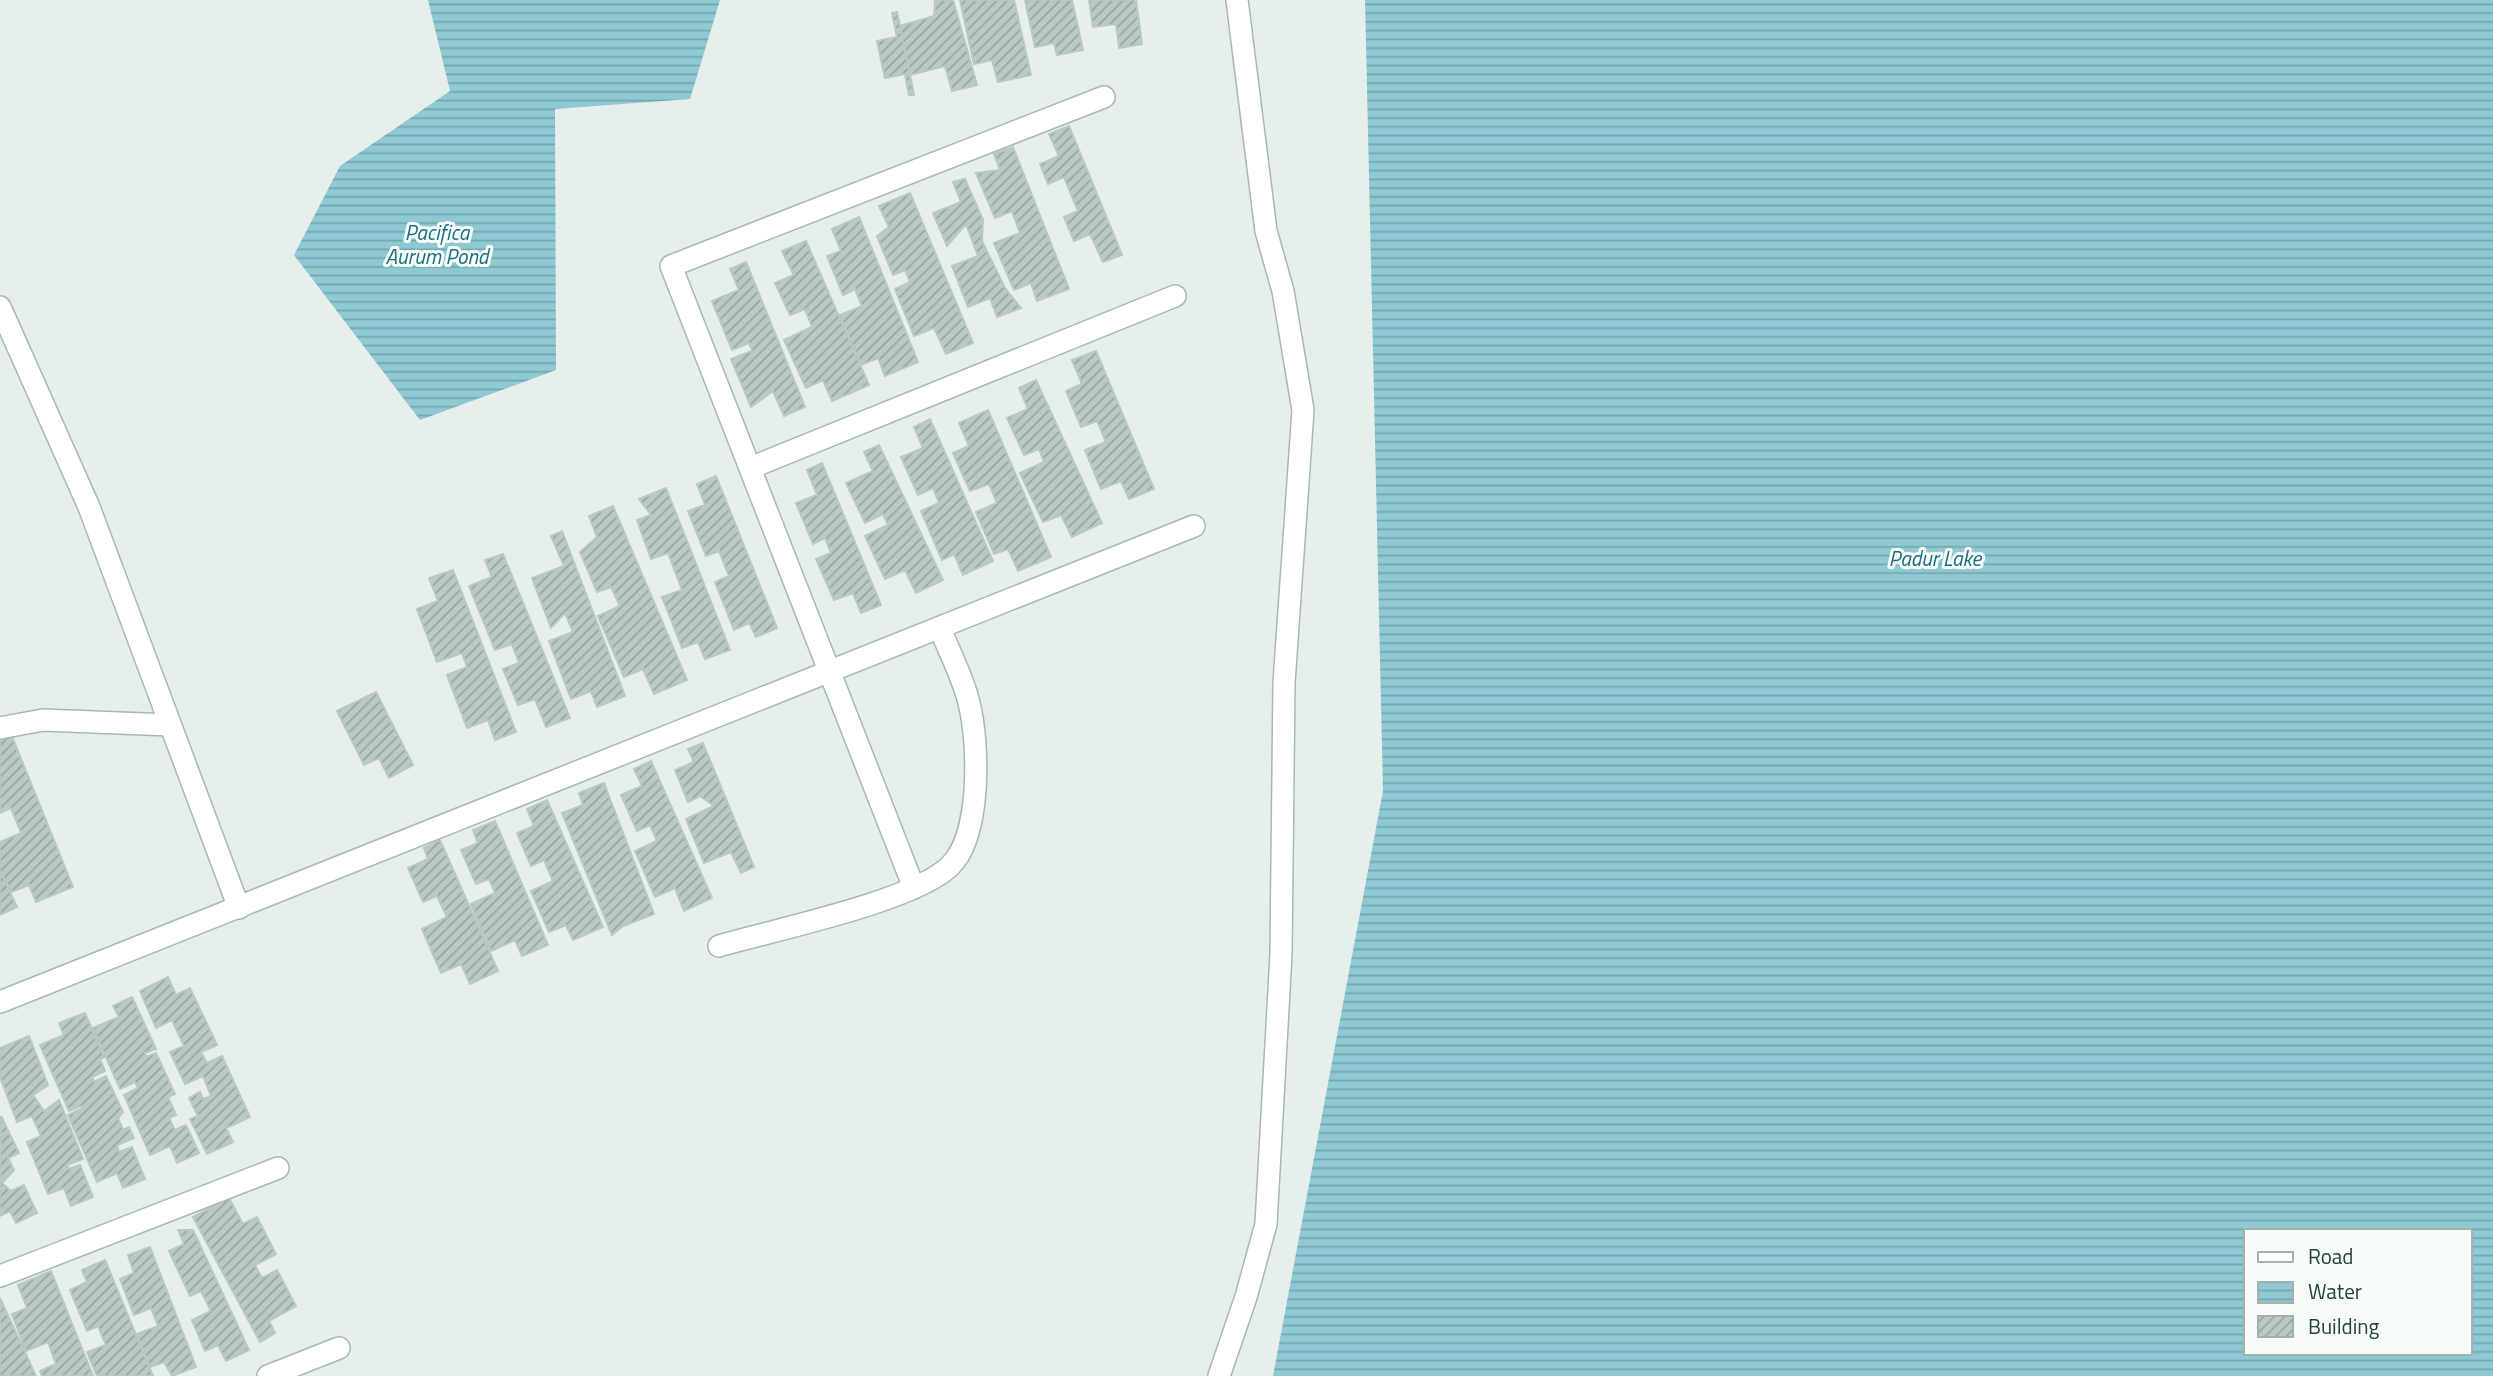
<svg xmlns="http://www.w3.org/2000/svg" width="2493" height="1376" font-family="'Titillium Web',sans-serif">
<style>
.water{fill:url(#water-rules);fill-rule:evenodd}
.building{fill:url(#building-hatch);stroke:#b8c9c2;stroke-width:2}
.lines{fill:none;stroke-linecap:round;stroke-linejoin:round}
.minor-casing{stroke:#a8b8b2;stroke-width:24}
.minor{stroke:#fff;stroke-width:21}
.labels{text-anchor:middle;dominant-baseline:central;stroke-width:6;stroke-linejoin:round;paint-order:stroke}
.water-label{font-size:21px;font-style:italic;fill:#1c6f80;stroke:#f7fbf9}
</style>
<defs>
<pattern id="water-rules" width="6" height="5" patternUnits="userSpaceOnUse" patternTransform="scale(1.75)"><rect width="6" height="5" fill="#8ec9d4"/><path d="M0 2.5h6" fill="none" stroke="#74a5ad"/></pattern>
<pattern id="building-hatch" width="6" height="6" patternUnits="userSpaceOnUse" patternTransform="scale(1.75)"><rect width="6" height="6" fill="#bbcac4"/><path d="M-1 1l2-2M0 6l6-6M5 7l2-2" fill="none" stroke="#98a6a0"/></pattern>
</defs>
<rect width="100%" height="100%" fill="#e6efeb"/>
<path class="water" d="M428,0H720L690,99L555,109L556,370L420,420L294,255L340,166L450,91Z
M1365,0H2493V1376H1273L1383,791ZM2246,1231H2470V1353H2246Z"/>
<path class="building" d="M935,0H953L977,85L952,91L945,66L910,75L900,26L934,16Z
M960,0H1014L1031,75L998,82L992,60L974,64Z
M1025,0H1072L1083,50L1057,55L1054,43L1035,47Z
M1089,0H1136L1142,44L1119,48L1116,24L1093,27Z
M897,12L900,26L914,95H909L905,74L885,78L877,41L897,37L892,13Z
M1069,126L1122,255L1103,262L1090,234L1074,241L1064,217L1078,211L1064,177L1048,184L1040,164L1059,156L1049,134Z
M1013,147L1069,289L1037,301L1031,283L1014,290L994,243L1020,233L1012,211L995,218L976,173L1000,170L994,154Z
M965,179L983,220L982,241L1005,288L1021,308L997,317L990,298L968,307L952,266L978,256L966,224L947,246L933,213L961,202L953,182Z
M910,193L973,343L946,354L934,328L914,336L895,289L910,282L905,270L893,275L877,236L889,227L879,206Z
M859,217L918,362L885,376L878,358L861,365L840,315L862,306L855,289L843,295L827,256L841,251L832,229Z
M806,241L869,385L832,401L823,380L806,388L784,340L812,327L805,309L790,315L775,283L794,275L782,251Z
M746,262L805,407L784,416L773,391L751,407L731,359L752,351L749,343L732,350L712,301L739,290L730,269Z
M1096,351L1154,489L1129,499L1121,481L1101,489L1085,450L1106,442L1097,421L1081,427L1066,391L1082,384L1072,360Z
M1036,380L1102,523L1072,537L1061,515L1043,522L1020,473L1044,462L1039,449L1024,455L1007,418L1028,409L1019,388Z
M988,410L1051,557L1018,571L1008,549L994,554L976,512L997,503L989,484L970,491L953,453L969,446L959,423Z
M930,419L993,561L963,575L954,554L942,560L921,511L939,503L933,488L918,495L901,457L923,448L914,427Z
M879,445L943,580L916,593L905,570L885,579L865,536L888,525L883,514L865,523L846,483L873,471L864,452Z
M822,463L881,605L861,613L853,593L834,600L816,559L831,553L825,538L813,544L796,503L817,495L807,470Z
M716,476L777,628L756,637L749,623L734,630L715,582L729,576L719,551L706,556L688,511L705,505L697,484Z
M666,488L730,650L705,659L698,642L682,648L662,597L682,590L668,553L651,559L637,520L651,515L639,499Z
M613,506L687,680L654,694L643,669L624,677L598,616L620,606L611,587L597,592L580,552L597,537L589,516Z
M562,531L625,696L597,707L591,691L571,699L549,641L573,632L565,613L551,628L532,578L564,566L551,536Z
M503,554L570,718L546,727L535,699L518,705L503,669L519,663L512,644L495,650L469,586L492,577L485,560Z
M453,570L516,732L495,740L488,720L467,728L447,675L467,667L462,653L437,662L417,609L438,601L429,578Z
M376,692L413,765L389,778L379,758L364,765L337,711Z
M11,734L73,887L36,902L29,885L11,892L0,871V842L21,833L11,808L0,813V739Z
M703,743L754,867L741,873L731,852L704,863L686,819L714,806L700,796L688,802L675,770L694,762L688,749Z
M651,761L712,898L684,911L675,888L655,897L635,851L657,841L650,825L637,831L621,795L642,786L634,769Z
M604,783L654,914L623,926L612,935L562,813L583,805L579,793Z
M547,800L603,927L573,940L566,925L549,932L531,891L553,881L544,860L531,866L517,833L534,826L527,809Z
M495,821L548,945L522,956L515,940L491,951L471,904L495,893L489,879L476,884L461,850L478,843L473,830Z
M440,840L498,971L470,984L461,964L441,973L422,929L447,917L437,896L423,902L408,868L428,859L424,848Z
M0,871L17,907L0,915Z
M168,977L176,995L190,988L217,1045L201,1052L207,1063L222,1056L250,1117L226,1128L233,1142L207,1154L190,1119L198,1116L189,1098L200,1092L203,1099L211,1096L203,1076L185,1084L170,1052L184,1046L172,1020L156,1028L140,991Z
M132,997L156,1049L145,1053L146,1057L156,1053L175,1094L168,1097L176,1115L169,1118L175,1130L186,1125L199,1153L177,1163L170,1146L150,1155L124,1095L138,1088L135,1082L120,1089L93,1028L119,1017L113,1006Z
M85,1013L104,1057L100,1059L105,1071L92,1077L94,1082L106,1076L123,1112L118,1118L123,1130L129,1127L134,1138L117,1145L119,1152L132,1147L145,1179L123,1188L117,1173L97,1182L68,1115L83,1108L81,1106L69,1111L40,1045L64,1035L59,1023Z
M29,1036L48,1085L33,1095L44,1111L59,1100L83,1159L67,1165L69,1169L80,1165L93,1197L71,1206L64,1188L48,1194L27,1142L41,1136L32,1116L17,1122L0,1077V1048Z
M1,1116L19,1153L8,1158L14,1170L2,1183L11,1191L24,1185L37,1213L16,1223L10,1211L0,1216Z
M229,1198L243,1224L257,1217L276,1254L255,1265L262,1278L277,1270L296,1306L269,1321L275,1333L260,1342L193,1217Z
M178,1230H193L249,1350L226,1361L218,1345L205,1351L192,1320L211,1311L201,1291L190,1296L169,1251L184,1244Z
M150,1247L196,1367L172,1376L164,1362L150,1367L137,1334L158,1326L151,1308L134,1315L120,1279L134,1273L128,1255Z
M105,1260L153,1376H97L87,1352L106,1345L98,1326L87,1331L70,1290L87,1282L82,1270Z
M51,1271L93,1376H42L40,1371L56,1364L48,1342L26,1351L12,1314L27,1308L18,1285Z
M0,1298L36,1376H0Z"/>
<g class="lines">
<defs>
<path id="minor" d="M0,307L89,507L239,908
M750,468L1175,296
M0,728L43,720L170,725
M914,888L671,266L1104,97
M719,946C773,930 911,902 949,867C982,837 979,742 969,703C963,677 949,652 940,628
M0,1002L1194,526
M0,1276L278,1168
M268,1376L339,1348
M1219,1376L1246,1297L1266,1224L1281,954L1284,683L1303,410L1283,291L1266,231L1237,0"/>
</defs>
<use href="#minor" class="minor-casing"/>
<use href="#minor" class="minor"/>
</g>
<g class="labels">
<g class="water-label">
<text x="437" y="232">Pacifica<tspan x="437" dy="24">Aurum Pond</tspan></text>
<text x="1935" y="558">Padur Lake</text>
</g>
</g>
<rect x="2244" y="1229" width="228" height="126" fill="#f7fbf9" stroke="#a3b1ad" stroke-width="2"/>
<rect x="2258" y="1252" width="35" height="10" fill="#ffffff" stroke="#a3b1ad" stroke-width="2"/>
<text x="2308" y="1264" font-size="21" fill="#24423a">Road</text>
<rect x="2258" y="1282" width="35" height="21" fill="url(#water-rules)" stroke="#a3b1ad" stroke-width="2"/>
<text x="2308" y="1299" font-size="21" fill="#24423a">Water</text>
<rect x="2258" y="1316" width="35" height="21" fill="url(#building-hatch)" stroke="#a3b1ad" stroke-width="2"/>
<text x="2308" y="1334" font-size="21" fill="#24423a">Building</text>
</svg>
